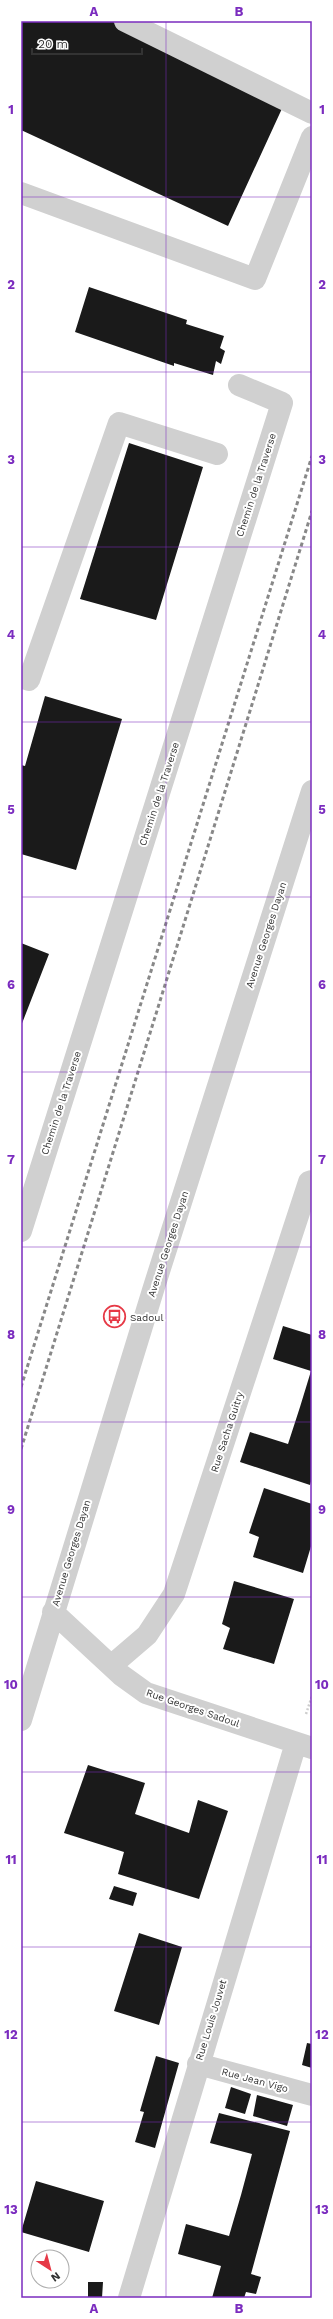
<svg xmlns="http://www.w3.org/2000/svg" width="333" height="2319" font-family="'Work Sans',sans-serif">
<style>
.building{fill:#1a1a1a}
.lines{fill:none;stroke-linecap:round;stroke-linejoin:round}
.path{stroke:#cdcdcd;stroke-width:2.5;stroke-dasharray:2 2;stroke-linecap:butt}
.minor{stroke:#d0d0d0;stroke-width:22}
.rail{stroke:#888;stroke-width:3;stroke-dasharray:4 3;stroke-linecap:butt}
.grid{fill:none;stroke:#7b2cbf;stroke-width:1;stroke-opacity:0.55}
.labels{text-anchor:middle;dominant-baseline:central;stroke-width:4;stroke-linejoin:round;paint-order:stroke}
.street-label{font-size:10px;fill:#333;stroke:#fff}
.poi-label{font-size:10px;fill:#333;stroke:#fff;text-anchor:start}
.neatline{fill:none;stroke:#7b2cbf;stroke-width:1.5}
.grid-label{font-size:13px;text-anchor:middle;font-weight:bold;fill:#7b2cbf}
</style>
<rect width="100%" height="100%" fill="#fff"/>
<path class="building" d="M21,21H111L285,102L228,226L21,130Z
M89,287L187,320L186,324L224,336L220,348L225,351L221,364L216,361L213,375L174,363V366L75,332Z
M129,443L203,467L156,620L80,599Z
M45,696L122,719L76,870L21,854V765L25,766Z
M21,943L49,954L21,1026Z
M283,1326L312,1335V1478L310,1485L240,1462L250,1432L288,1444L300,1407L311,1371L273,1359Z
M264,1488L312,1504V1543L303,1573L253,1557L259,1537L249,1533Z
M234,1581L294,1599L274,1664L223,1649L230,1628L222,1624Z
M88,1765L145,1783L135,1814L189,1833L198,1800L228,1811L199,1899L118,1874L124,1852L64,1833Z
M114,1886L137,1893L133,1906L109,1899Z
M139,1933L182,1947L159,2025L114,2011Z
M307,2043L312,2044V2068L302,2065Z
M156,2056L179,2063L155,2148L135,2142L144,2112L140,2111Z
M231,2087L251,2094L245,2114L225,2108Z
M257,2095L293,2105L287,2126L253,2116Z
M219,2113L290,2131L251,2274L261,2277L256,2294L246,2292L244,2298H212L221,2266L178,2254L186,2224L229,2236L241,2195L252,2154L210,2143Z
M36,2181L104,2201L89,2252L21,2232Z
M88,2282H103L102,2298H88Z"/>
<g class="lines">
<path class="path" d="M306,1714L312,1696"/>
<path class="minor" d="M125,21L312,113
M21,193L255,279L312,137
M21,677L29,680L119,423L217,454
M21,1231L282,403L239,385
M53,1612L121,1675L146,1693L312,1748
M112,1665L147,1635L174,1594L309,1182L312,1181
M21,1720L154,1287L312,791
M198,2064L312,2095
M129,2298L296,1743"/>
<path class="rail" d="M21,1387L312,456
M21,1449L312,511"/>
</g>
<path class="grid" d="M166,21V2298M21,197H312M21,372H312M21,547H312M21,722H312M21,897H312M21,1072H312M21,1247H312M21,1422H312M21,1597H312M21,1772H312M21,1947H312M21,2122H312"/>
<defs>
<symbol id="bus-ring" viewBox="-11 -11 22 22"><circle r="9.5" fill="#fff" stroke="#e63946" stroke-width="1.5"/><path d="M-5-6H5V4H4V6H2V4H-2V6H-4V4H-5ZM-3.5-4V0h7V-4ZM-3.5 1.2v1.5H-2V1.2ZM2 1.2v1.5H3.5V1.2Z" fill="#e63946"/></symbol>
</defs>
<g fill-rule="evenodd">
<use href="#bus-ring" x="102" y="1304" width="25" height="25"/>
</g>
<g class="labels">
<g class="street-label">
<text transform="translate(256 485) rotate(-72)">Chemin de la Traverse</text>
<text transform="translate(159 794) rotate(-72)">Chemin de la Traverse</text>
<text transform="translate(266 935) rotate(-72)">Avenue Georges Dayan</text>
<text transform="translate(61 1103) rotate(-72)">Chemin de la Traverse</text>
<text transform="translate(168 1244) rotate(-72)">Avenue Georges Dayan</text>
<text transform="translate(227 1432) rotate(-72)">Rue Sacha Guitry</text>
<text transform="translate(71 1553) rotate(-73)">Avenue Georges Dayan</text>
<text transform="translate(193 1708) rotate(19)">Rue Georges Sadoul</text>
<text transform="translate(211 2020) rotate(-73)">Rue Louis Jouvet</text>
<text transform="translate(255 2080) rotate(15)">Rue Jean Vigo</text>
</g>
<g class="poi-label">
<text x="130" y="1317">Sadoul</text>
</g>
</g>
<rect width="333" height="2319" fill="none" stroke="#ffffff" stroke-width="44"/>
<g transform="translate(50 2269) rotate(144)"><circle r="19" fill="#ffffff" stroke="#adadad"/>
<path d="M0-3L7 15L0 10L-7 15Z" fill="#e63946"/>
<text y="-6" font-size="11" font-weight="bold" text-anchor="middle" fill="#333333">N</text>
</g>
<path d="M32 48v6h110v-6" fill="none" stroke="#333333" stroke-width="2"/>
<text x="38" y="48" font-size="12" fill="#333333" stroke="#ffffff" stroke-width="3" paint-order="stroke">20 m</text>
<rect x="22" y="22" width="289" height="2275" class="neatline"/>
<g class="grid-label">
<text x="94" y="16">A</text>
<text x="239" y="16">B</text>
<text x="11" y="114">1</text>
<text x="322" y="114">1</text>
<text x="11" y="289">2</text>
<text x="322" y="289">2</text>
<text x="11" y="464">3</text>
<text x="322" y="464">3</text>
<text x="11" y="639">4</text>
<text x="322" y="639">4</text>
<text x="11" y="814">5</text>
<text x="322" y="814">5</text>
<text x="11" y="989">6</text>
<text x="322" y="989">6</text>
<text x="11" y="1164">7</text>
<text x="322" y="1164">7</text>
<text x="11" y="1339">8</text>
<text x="322" y="1339">8</text>
<text x="11" y="1514">9</text>
<text x="322" y="1514">9</text>
<text x="11" y="1689">10</text>
<text x="322" y="1689">10</text>
<text x="11" y="1864">11</text>
<text x="322" y="1864">11</text>
<text x="11" y="2039">12</text>
<text x="322" y="2039">12</text>
<text x="11" y="2214">13</text>
<text x="322" y="2214">13</text>
<text x="94" y="2313">A</text>
<text x="239" y="2313">B</text>
</g>
</svg>
